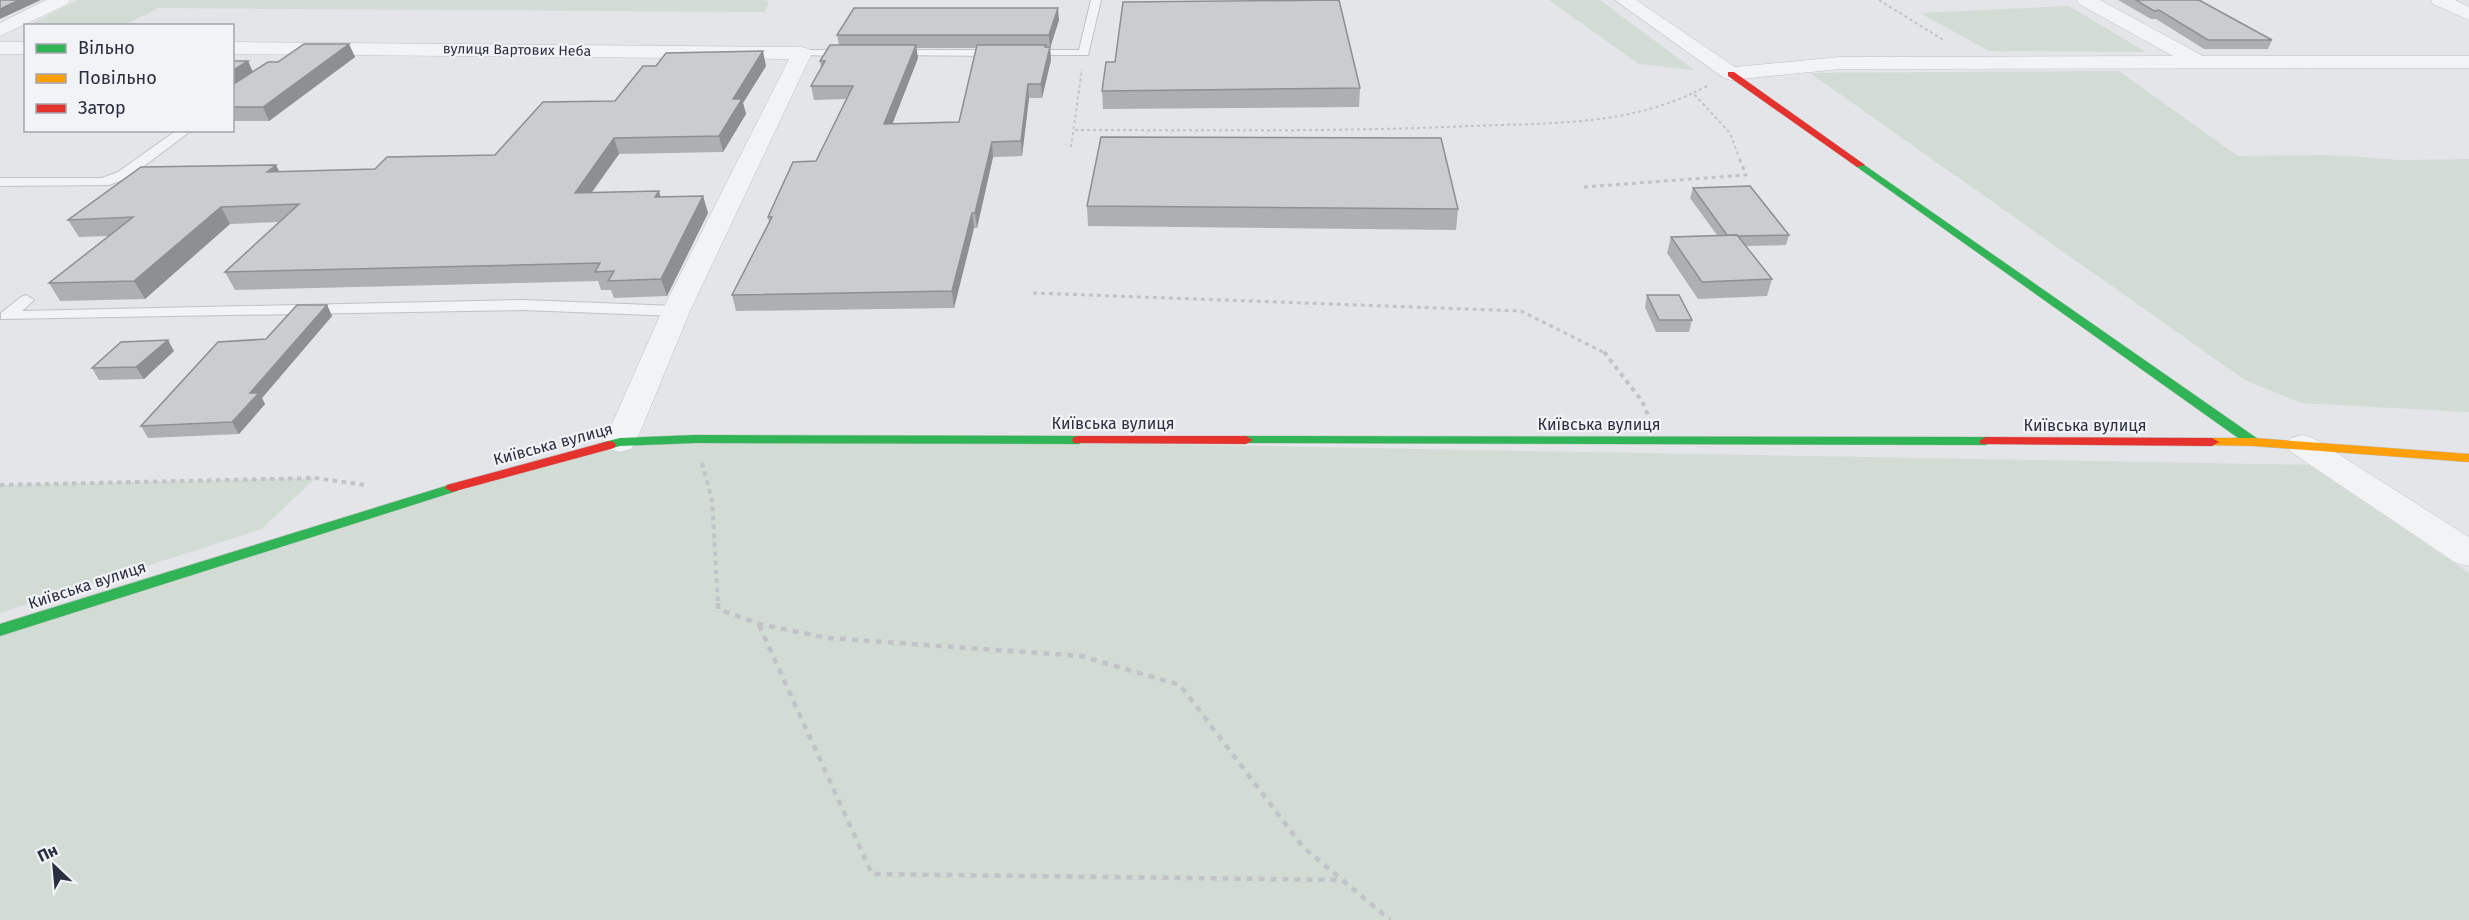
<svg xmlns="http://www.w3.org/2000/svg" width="2469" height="920" font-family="'Fira Sans',sans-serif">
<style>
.green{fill:#d2dbd4}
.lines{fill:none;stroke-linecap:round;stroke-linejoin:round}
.lane-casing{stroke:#c0c2c4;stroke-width:2}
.street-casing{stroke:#c0c2c4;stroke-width:1}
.fast-casing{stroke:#c0c2c4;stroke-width:1}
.slow-casing{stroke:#c0c2c4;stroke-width:1}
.jam-casing{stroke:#c0c2c4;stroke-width:1}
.path-far3{stroke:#c2c3c8;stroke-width:2;stroke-dasharray:3 3;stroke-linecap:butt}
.path-far2{stroke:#c2c3c8;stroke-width:3;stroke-dasharray:4 4;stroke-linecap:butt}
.path-far1{stroke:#c2c3c8;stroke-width:4;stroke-dasharray:4.5 4.5;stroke-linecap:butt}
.path{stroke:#c2c3c8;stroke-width:4.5;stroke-dasharray:6 6;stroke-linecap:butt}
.lane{fill:#f2f3f5;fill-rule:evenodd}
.street{fill:#f2f3f5;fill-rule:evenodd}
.fast{fill:#30b455;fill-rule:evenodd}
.slow{fill:#ff9f0a;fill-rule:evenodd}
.jam{fill:#e5322d;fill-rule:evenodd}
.wall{fill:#aeafb3;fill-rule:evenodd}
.shaded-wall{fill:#8d8f92}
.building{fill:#caccd0;stroke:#8d8f92;stroke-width:1.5}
.labels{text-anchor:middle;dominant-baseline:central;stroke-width:4.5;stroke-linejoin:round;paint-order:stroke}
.far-street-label{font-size:14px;fill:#2b3040;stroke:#f1f3f7}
.street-label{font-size:16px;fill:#2b3040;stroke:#f1f3f7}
</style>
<rect width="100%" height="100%" fill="#e3e5e8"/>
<path class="green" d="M78,0H763L769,1L765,12L159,8L125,25H29Z
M1549,0H1600L1694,70L1639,64Z
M2069,6L2146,52L1989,51L1920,13Z
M2119,71L2238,156L2329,155L2400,160L2469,159V412L2301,403L2245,380L1810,73Z
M749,437L2309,465L2469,573V920H0V632L620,442Z
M315,478L262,529L0,613V485Z"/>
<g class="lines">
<defs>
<path id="lane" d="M1091,0H1101L1088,55H1022L1021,53L1026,50H1079Z
M802,50H848L853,53L848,56L798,55L797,53Z
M894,50H998L1003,53L998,56L890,55L889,53Z
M177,130H192L128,178L109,185L0,186V178H102L118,172Z
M26,295L34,300L22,311L523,300L676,306L684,311L676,316L523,310L1,319V313L21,297Z"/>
<path id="street" d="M46,0H70L68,4L0,36V23Z
M1615,0H1636L1735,67L1840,57L2173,56L2079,4L2077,0H2100L2203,56H2469V68L1840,69L1731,80L1724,78Z
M2431,0H2455L2469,7V20L2433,4Z
M0,42H26V54H0Z
M232,42L802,47L809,49L812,53L690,311L636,442L631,449L620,452L609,449L604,442L662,311L789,59L232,54Z
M2302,435L2313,438L2469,537V566L2456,563L2291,452L2286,445L2291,438Z"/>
<path id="fast" d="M1860,162L2258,439L2260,442L2258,445H2248L1857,167L1855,165Z
M695,435L1079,436L1086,440L1079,444L695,443L620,446L609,449L602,445L604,442L620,438Z
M1246,436L1986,437L1993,441L1986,445L1241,443L1239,440L1241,437Z
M452,484L457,485L459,488L457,491L0,636V624Z"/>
<path id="slow" d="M2212,438H2253L2469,454V462L2253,446L2207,445L2205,442Z"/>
<path id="jam" d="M1728,72H1734L1865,165L1857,167L1728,76Z
M1079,436H1246L1253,440L1246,444L1074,443L1072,440L1074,437Z
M1986,437L2212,438L2219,442L2212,446L1981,444L1979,441Z
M609,441L614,442L616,445L614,448L452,492L445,488L447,485Z"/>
</defs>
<use href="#lane" class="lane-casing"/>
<use href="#street" class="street-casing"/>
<use href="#fast" class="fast-casing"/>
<use href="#slow" class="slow-casing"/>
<use href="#jam" class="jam-casing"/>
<path class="path-far3" d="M1879,0L1945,41
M1707,86L1693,93L1730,133L1739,157
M1075,130C1207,130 1339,132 1470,126C1546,123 1623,126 1693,93
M1071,147L1082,69"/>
<path class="path-far2" d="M1584,187L1746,175L1738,155
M1033,293L1521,311L1607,354"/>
<path class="path-far1" d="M1604,352L1642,401L1648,415
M702,463L712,500L718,604
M0,485L315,478L365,485"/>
<path class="path" d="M718,603V609L759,624L828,638L1081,656L1180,685L1303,847L1390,920
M759,625L872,874L1341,880"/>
<use href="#lane" class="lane"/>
<use href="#street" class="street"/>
<use href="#fast" class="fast"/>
<use href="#slow" class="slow"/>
<use href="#jam" class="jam"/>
</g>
<path class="wall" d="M2118,0H2199L2272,40L2268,49H2204L2156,19H2151Z
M1059,20L1050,48L1051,60L1042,98H1029L1022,156L993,157L977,228H974L954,308L736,311L732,295L769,222L768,217L816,161L846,99L814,100L811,86L821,68L820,61L839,45L837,35ZM916,48H976L959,122L892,124L918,58Z
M349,44L355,57L269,121H232V61H248L253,72L278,62Z
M1115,62L1360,88L1359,107L1103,109L1102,91Z
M766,66L743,103L746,114L723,152L619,154L592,192L659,191L660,197L703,196L708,213L667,296L614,298L611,290H601L598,281L235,290L225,272L279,222L230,224L145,299L60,301L49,283L109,236L79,237L68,220L279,172L375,169L495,155L615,101Z
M1693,188L1789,235L1786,245L1746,246L1772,279L1767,296L1698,299L1667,253L1671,237L1717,235L1690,198Z
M1087,206L1458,209L1456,230L1088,226Z
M1647,295L1692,320L1689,332H1656L1645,307Z
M327,305L332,316L262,398L265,404L239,434L148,438L141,426L266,339Z
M174,351L144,379L99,380L92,368Z"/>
<path class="shaded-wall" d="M19,0H41L0,19V9Z
M1058,8L1059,20L1050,48L1049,35Z
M349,44L355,57L269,121L263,107Z
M916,45L918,58L887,138L884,124Z
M1050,47L1051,60L1042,98L1041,84Z
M763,51L766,66L743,103L746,114L723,152L719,136L733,99Z
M248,61L254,75L232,89V71Z
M1028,84L1029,98L1022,156L1021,141Z
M614,138L619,154L580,209L575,193Z
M992,142L993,157L977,228L975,213Z
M276,165L284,181L267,172Z
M659,191L663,207L655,197Z
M703,196L708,213L667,296L661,279Z
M221,207L230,224L145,299L134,281Z
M972,213L974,228L954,308L952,291Z
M327,305L332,316L262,398L265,404L239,434L232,422L250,393Z
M168,340L174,351L144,379L136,367Z"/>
<path class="building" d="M0,0H19L0,9Z
M1339,0L1360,88L1102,91L1106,62H1115L1123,2Z
M2136,0H2199L2272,40H2208L2159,10L2154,11Z
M854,8H1058L1049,35H837Z
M304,44H349L263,107H232V85L268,62H278Z
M830,45H916L884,124L959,122L977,45H1046L1045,47H1050L1041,84H1028L1021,141L992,142L975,213H972L952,291L732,295L772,217H768L793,162L816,161L853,86H811L825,61H820Z
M763,51L733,99H742L719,136L614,138L575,193L659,191L655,197L703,196L661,279L608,281L614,271L595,272L600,263L225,272L299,204L221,207L134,281L49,283L133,217L68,220L141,167L276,165L267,172L375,169L387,157L495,155L543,102L615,101L643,66H656L666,53Z
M232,61H248L232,71Z
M1101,137L1441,138L1458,209L1087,206Z
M1750,186L1789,235L1738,236L1737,235H1727L1693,188Z
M1737,235L1772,279L1702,282L1671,237Z
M1647,295H1679L1692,320H1659Z
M297,305H327L250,393H259L232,422L141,426L218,342L266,339Z
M168,340L136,367L92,368L121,342Z"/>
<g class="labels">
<g class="far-street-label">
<text transform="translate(517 50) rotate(1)">вулиця Вартових Неба</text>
</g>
<g class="street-label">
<text x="1113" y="423">Київська вулиця</text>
<text x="1599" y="424">Київська вулиця</text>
<text x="2085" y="425">Київська вулиця</text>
<text transform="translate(553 444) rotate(-15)">Київська вулиця</text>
<text transform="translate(87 585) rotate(-18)">Київська вулиця</text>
</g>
</g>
<rect x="24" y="24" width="210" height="108" fill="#f1f3f7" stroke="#a2a5ae" stroke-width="1.5"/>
<rect x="36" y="44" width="30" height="9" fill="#30b455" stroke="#a2a5ae" stroke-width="1.5"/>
<text x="78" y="54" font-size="18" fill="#2b3040">Вільно</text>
<rect x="36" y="74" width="30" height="9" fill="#ff9f0a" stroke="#a2a5ae" stroke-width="1.5"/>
<text x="78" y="84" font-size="18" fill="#2b3040">Повільно</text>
<rect x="36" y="104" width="30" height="9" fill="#e5322d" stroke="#a2a5ae" stroke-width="1.5"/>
<text x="78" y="114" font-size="18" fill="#2b3040">Затор</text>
<g transform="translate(54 866) rotate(334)" stroke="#f1f3f7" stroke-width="4.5" paint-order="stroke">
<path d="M0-4.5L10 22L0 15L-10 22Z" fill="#2b3040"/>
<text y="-9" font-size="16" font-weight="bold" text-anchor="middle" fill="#2b3040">Пн</text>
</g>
</svg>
